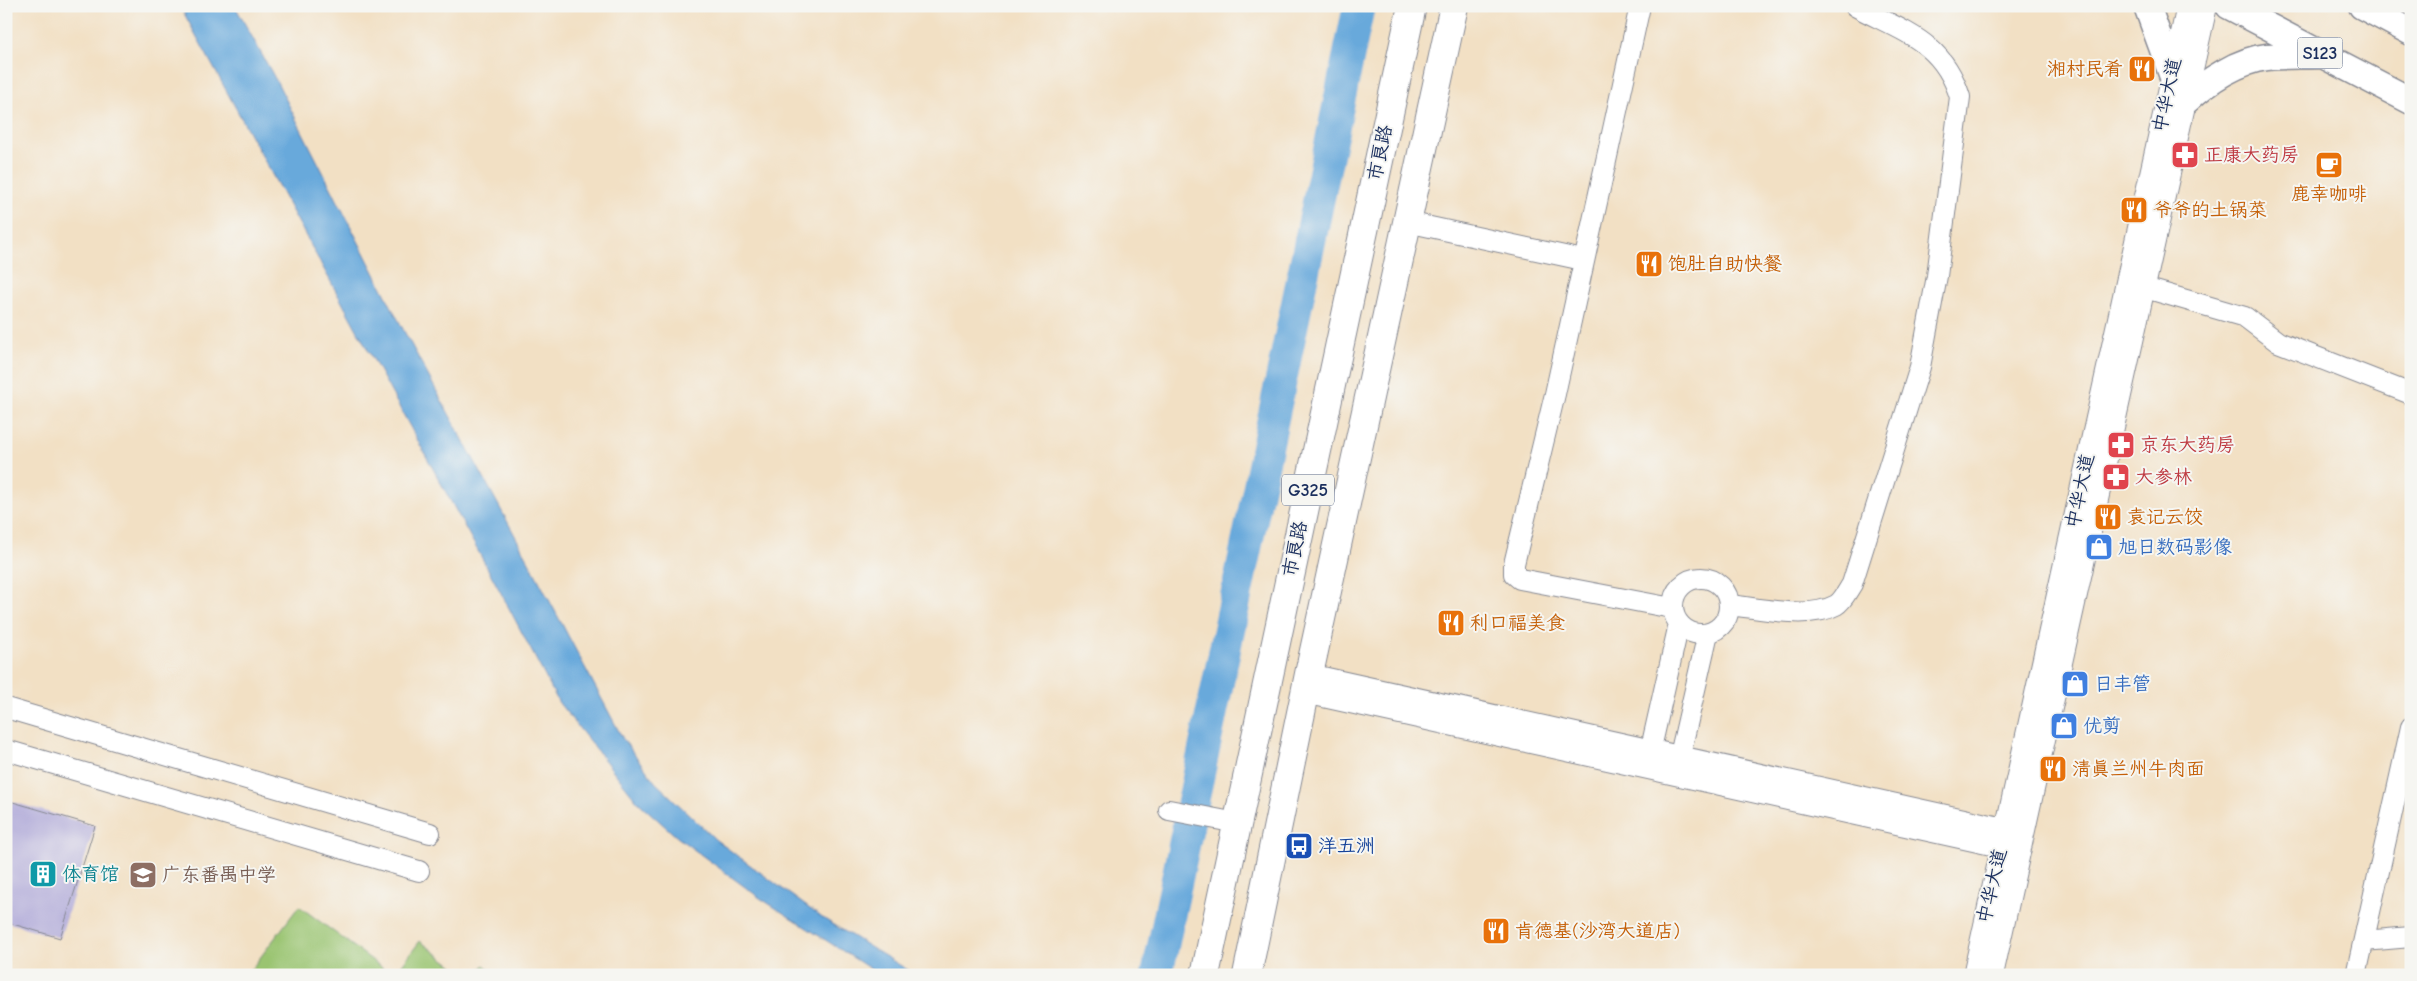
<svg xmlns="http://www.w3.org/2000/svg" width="2417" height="981" font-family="'Comic Neue','LXGW WenKai TC',sans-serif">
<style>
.green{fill:#9ac471;stroke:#5a7a68}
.water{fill:#67a9db;stroke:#416c9c}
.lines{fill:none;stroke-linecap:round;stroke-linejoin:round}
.river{stroke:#67a9db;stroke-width:32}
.building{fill:#afa8d8}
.minor-casing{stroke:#868891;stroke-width:22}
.major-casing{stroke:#868891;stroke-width:29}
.highway-casing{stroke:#868891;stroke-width:30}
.minor{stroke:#fff;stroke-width:20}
.major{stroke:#fff;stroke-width:26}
.highway{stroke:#fff;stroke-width:28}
.labels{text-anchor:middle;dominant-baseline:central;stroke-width:4;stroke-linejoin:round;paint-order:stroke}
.shield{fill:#f6f6f2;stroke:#5d6b8a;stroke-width:1}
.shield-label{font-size:18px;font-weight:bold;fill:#1b2f5e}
.food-label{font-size:19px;fill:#c56008;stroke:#f6f6f2;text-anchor:start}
.street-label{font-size:19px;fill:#1b2f5e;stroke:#f6f6f2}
.health-label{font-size:19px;fill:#be3a42;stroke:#f6f6f2;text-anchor:start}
.shop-label{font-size:19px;fill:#366cbe;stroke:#f6f6f2;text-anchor:start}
.transit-label{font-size:19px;fill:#164399;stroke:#f6f6f2;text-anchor:start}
.culture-label{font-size:19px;fill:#0d838f;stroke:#f6f6f2;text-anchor:start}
.education-label{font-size:19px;fill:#785e54;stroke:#f6f6f2;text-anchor:start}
</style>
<rect width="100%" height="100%" fill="#f6f6f2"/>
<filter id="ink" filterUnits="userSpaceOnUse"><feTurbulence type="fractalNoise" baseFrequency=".02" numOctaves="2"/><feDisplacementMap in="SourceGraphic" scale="10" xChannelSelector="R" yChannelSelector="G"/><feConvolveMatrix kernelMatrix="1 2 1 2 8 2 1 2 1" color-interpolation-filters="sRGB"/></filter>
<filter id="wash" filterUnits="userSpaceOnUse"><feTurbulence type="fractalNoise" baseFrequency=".0096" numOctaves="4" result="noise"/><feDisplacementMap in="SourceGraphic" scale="20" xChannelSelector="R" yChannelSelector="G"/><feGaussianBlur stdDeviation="1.12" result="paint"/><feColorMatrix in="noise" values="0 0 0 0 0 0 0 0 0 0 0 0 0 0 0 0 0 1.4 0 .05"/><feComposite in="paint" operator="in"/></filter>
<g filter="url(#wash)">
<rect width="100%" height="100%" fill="#f2e0c4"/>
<path class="green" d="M299,906L392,975H247Z
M420,941L465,975H394Z
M484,965L497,975H477Z"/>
<path class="water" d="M180,6H235L277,82L405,333L512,530L623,739L655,782L716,840L821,917L916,975H880L760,898L677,837L638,802L559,703L501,593Z"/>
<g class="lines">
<path class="river" d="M1157,975L1359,6"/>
</g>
<g id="blocks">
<path class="building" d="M6,800L95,826L60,938L6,922Z"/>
</g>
</g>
<g filter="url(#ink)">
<use href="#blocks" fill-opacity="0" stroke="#868891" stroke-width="1"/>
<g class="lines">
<defs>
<path id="minor" d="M1640,6L1555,394L1514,564V574L1520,579L1672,608
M1407,222L1583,260
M2145,288L2245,317L2278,342L2411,394
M1673 606a28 28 0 1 1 56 0a28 28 0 1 1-56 0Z
M1729,605C1759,608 1809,620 1836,605C1843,601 1848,590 1852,584L1920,367L1937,276L1960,97C1943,41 1903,32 1855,6
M1309,674L2018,831
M1305,693L2014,850
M6,708L430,833
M1651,748L1679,624
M6,750L419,871
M1680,755L1708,633
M1169,810L1237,823
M2364,941L2411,937
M1973,975L2187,6
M1993,975L2207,6
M2356,975L2411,727"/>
<path id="major" d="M2147,6L2172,74
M2229,6L2411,101
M2362,6L2411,32
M2187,100C2207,81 2239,60 2267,57C2285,55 2304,56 2322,55"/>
<path id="highway" d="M1205,975L1412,6
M1247,975L1309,674L1454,6"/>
</defs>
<use href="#minor" class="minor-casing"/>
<use href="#major" class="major-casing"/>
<use href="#highway" class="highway-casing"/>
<use href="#minor" class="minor"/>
<use href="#major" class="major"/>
<use href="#highway" class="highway"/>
</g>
</g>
<defs>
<symbol id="restaurant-square" viewBox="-11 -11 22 22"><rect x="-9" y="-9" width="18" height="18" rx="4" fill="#e8710a" stroke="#f6f6f2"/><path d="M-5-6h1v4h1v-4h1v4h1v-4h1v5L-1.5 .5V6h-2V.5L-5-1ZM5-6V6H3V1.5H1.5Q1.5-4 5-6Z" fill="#fff"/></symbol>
<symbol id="pharmacy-square" viewBox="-11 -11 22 22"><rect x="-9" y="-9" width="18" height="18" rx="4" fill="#e0444e" stroke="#f6f6f2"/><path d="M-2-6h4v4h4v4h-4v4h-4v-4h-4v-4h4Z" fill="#fff"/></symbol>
<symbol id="cafe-square" viewBox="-11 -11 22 22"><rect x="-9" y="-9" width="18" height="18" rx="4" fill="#e8710a" stroke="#f6f6f2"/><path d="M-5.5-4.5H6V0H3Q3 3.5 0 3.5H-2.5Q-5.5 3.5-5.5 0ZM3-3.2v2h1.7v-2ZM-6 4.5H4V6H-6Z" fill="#fff"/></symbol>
<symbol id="shop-square" viewBox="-11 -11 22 22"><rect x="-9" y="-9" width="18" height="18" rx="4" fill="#3f7fe0" stroke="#f6f6f2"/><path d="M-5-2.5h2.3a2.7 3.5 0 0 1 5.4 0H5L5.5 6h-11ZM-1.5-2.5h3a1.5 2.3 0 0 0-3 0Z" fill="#fff"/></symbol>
<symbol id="bus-square" viewBox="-11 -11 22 22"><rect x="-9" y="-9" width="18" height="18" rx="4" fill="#1a4fb4" stroke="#f6f6f2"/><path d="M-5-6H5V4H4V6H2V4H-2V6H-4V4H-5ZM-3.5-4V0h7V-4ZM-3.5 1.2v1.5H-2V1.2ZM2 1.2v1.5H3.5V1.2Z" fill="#fff"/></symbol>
<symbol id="building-square" viewBox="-11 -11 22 22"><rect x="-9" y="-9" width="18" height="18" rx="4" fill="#0f9aa8" stroke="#f6f6f2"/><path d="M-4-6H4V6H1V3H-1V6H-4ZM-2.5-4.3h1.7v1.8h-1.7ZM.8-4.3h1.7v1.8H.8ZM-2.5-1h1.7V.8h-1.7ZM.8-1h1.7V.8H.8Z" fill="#fff"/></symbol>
<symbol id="school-square" viewBox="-11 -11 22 22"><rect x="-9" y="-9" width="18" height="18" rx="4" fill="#8d6e63" stroke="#f6f6f2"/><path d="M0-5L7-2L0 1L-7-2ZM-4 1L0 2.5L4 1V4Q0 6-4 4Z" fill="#fff"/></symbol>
</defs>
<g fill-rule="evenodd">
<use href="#restaurant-square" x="2126" y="53" width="32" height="32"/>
<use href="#pharmacy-square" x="2169" y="139" width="32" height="32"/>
<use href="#cafe-square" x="2313" y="149" width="32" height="32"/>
<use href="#restaurant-square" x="2118" y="194" width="32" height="32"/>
<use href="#restaurant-square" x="1633" y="248" width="32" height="32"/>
<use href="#pharmacy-square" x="2105" y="429" width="32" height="32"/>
<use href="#pharmacy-square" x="2100" y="461" width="32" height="32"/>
<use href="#restaurant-square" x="2092" y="501" width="32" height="32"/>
<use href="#shop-square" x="2083" y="531" width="32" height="32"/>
<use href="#restaurant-square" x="1435" y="607" width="32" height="32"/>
<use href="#shop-square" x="2059" y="668" width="32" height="32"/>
<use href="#shop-square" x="2048" y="710" width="32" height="32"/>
<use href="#restaurant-square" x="2037" y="753" width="32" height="32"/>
<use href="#bus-square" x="1283" y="830" width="32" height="32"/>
<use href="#building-square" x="27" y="858" width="32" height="32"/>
<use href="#school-square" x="127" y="859" width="32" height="32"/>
<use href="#restaurant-square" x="1480" y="915" width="32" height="32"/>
</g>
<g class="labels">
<g class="shield">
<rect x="2297.5" y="37.5" width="45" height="31" rx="4"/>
<rect x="1282" y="474.5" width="52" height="31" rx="4"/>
</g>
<g class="shield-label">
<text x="2320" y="53">S123</text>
<text x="1308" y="490">G325</text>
</g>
<g class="food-label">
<text x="2123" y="69" text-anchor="end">湘村民肴</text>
<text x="2329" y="194" text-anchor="middle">鹿幸咖啡</text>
<text x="2153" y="210">爷爷的土锅菜</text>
<text x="1668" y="264">饱肚自助快餐</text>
<text x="2127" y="517">袁记云饺</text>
<text x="1470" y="623">利口福美食</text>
<text x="2072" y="769">清真兰州牛肉面</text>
<text x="1515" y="931">肯德基(沙湾大道店)</text>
</g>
<g class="street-label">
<text transform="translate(2167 95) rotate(-78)">中华大道</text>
<text transform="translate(1380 153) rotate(-78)">市良路</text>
<text transform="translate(2080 491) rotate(-78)">中华大道</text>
<text transform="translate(1295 549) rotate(-78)">市良路</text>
<text transform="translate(1992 886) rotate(-77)">中华大道</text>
</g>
<g class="health-label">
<text x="2204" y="155">正康大药房</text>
<text x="2140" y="445">京东大药房</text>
<text x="2135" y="477">大参林</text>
</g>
<g class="shop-label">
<text x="2118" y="547">旭日数码影像</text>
<text x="2094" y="684">日丰管</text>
<text x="2083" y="726">优剪</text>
</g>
<g class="transit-label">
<text x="1318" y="846">洋五洲</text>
</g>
<g class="culture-label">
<text x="62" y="874">体育馆</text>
</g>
<g class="education-label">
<text x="162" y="875">广东番禺中学</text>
</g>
</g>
<rect width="2417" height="981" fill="none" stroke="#f6f6f2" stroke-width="25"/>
</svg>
